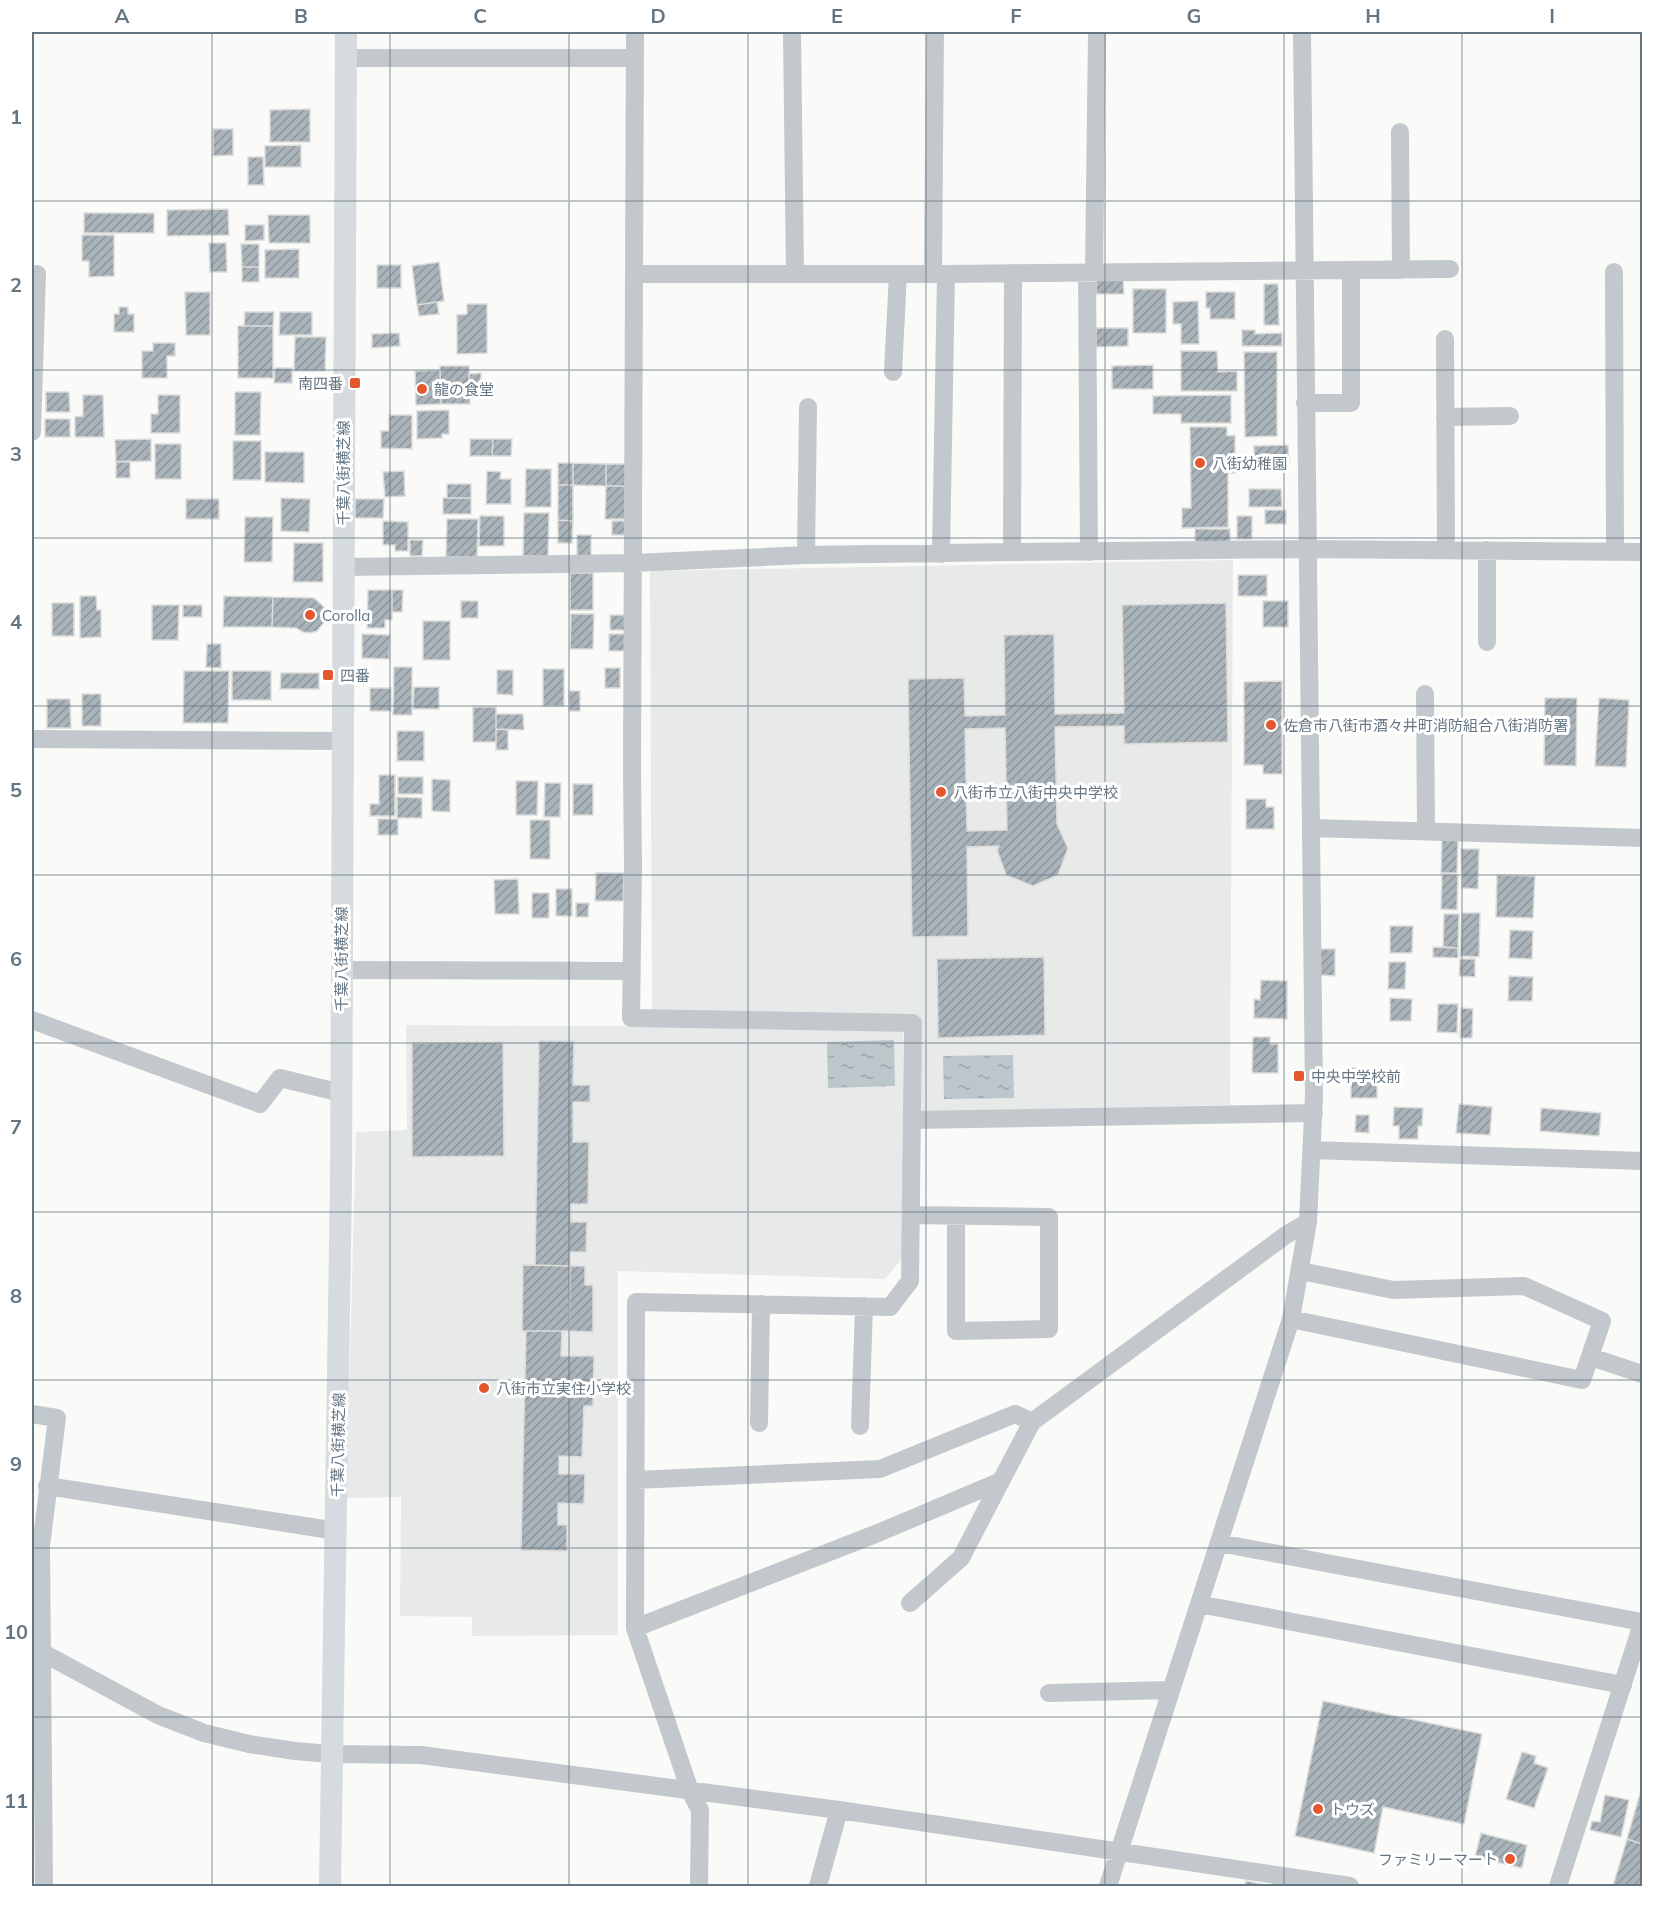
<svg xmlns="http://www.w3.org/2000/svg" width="1674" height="1918" font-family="Mulish,'Noto Sans JP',sans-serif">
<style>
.built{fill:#e8e9e9}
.water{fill:url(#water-ripples)}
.building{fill:url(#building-hatch);stroke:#dcdcda;stroke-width:1.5;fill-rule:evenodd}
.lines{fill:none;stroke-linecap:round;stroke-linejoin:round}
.minor{stroke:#c3c8cc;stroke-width:18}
.major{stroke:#d6dbdf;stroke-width:22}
.grid{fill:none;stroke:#657683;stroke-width:1.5;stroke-opacity:0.55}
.poi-dot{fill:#e4572e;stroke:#fff;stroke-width:2}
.labels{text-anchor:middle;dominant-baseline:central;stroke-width:6;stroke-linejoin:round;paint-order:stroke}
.poi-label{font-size:15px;fill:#657683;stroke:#fff;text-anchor:start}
.street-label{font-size:15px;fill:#657683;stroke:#fff}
.neatline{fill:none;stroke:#657683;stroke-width:2}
.grid-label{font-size:20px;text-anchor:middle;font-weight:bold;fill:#657683}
</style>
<defs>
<pattern id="water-ripples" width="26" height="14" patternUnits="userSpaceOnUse" patternTransform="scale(1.5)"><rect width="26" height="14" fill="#bbc7cb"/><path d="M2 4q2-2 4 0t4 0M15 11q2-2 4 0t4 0" fill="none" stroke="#9ca6aa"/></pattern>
<pattern id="building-hatch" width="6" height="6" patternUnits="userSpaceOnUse" patternTransform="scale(1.5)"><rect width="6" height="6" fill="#aab3b9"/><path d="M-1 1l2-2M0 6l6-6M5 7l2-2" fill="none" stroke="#8e969c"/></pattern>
</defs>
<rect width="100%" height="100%" fill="#fafaf8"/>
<path class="built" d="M1233,560L1230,1105L918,1112L920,1016L652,1012L650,571Z
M406,1025L903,1028V1257L885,1279L618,1271V1635L472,1636V1617L400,1616L401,1497L346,1498L356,1132L407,1130Z"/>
<path class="water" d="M894,1040L895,1086L828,1088L827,1042Z
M1013,1055L1014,1098L944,1099L943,1056Z"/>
<path class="building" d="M310,109V142H270V110Z
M213,129H233V155L213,156Z
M301,145V167H265V146Z
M248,157H263L264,185H248Z
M228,209L229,235L167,236V210Z
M84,213H154V233H84Z
M268,215H310V243H269Z
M245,225H264V240L245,241Z
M82,235H114V276L89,277V261H82Z
M209,243H226L227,272H210Z
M241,244H259V267H242Z
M299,249V278H265V250Z
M439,262L444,301L417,305L412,266Z
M377,265H401V288H377Z
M242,267H259V282H242Z
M1096,277H1123L1124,294H1096Z
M1264,284H1278L1279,325H1264Z
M1133,289H1166V333H1133Z
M185,292H210V335H186Z
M1206,292H1235V319H1210V308H1206Z
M1198,301L1199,344H1181V324H1173V302Z
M437,302L439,314L419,316L417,305Z
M467,304H487V353L457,354V315L467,314Z
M119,307H128V314H134V332H114V314H119Z
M245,312H274L273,326H244Z
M280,312H312V335H279Z
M238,326H273V378H238Z
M1096,328H1128V346L1096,347Z
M1242,330H1255V334L1282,333V346H1242Z
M399,333L400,346L372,348V334Z
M295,337H326L325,371H294Z
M153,343H175V356H167V378H142V351H153Z
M1181,351H1217L1218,372L1237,371V391H1181Z
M1244,352H1277V436L1245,437Z
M1153,365V389H1112V366Z
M440,366H469L470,404H441Z
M275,368H292V383H274Z
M440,370L441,404L416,405L415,371Z
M481,373V396L470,397L469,374Z
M46,392H69L70,412H46Z
M235,392H261L260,435H235Z
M83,395H103L104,437H75V417L83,416Z
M158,395H180V433H151V414H158Z
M1231,395V423H1181V414H1153V396Z
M449,410V434H442V438L417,439V411Z
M389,415H412V449L381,448V431H389Z
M45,419H70V437H45Z
M1190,427H1227V436L1235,435V473H1228V527L1182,528V508H1191Z
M151,439V461L116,462L115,440Z
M470,439H493L492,456H470Z
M493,439H512L511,456H492Z
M233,441H261V480H233Z
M155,444H181V479H155Z
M1288,445L1289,464H1282V470H1259V464H1254V446Z
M265,452H304V483L265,482Z
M130,461V478H116V462Z
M558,463H573V485H558Z
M573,463L606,464V486L573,485Z
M606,464H626V486H606Z
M526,469H551V507H525Z
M404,471L405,496L385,497L383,472Z
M487,471L501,472L500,479H511V504H486Z
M447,484H471V498H447Z
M558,485H573V521L558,520Z
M606,486H626V519H605Z
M1249,489H1281L1282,507H1249Z
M281,498L310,499L309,532L281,531Z
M443,498H471V514H443Z
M186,499H219V519H186Z
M355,499H384L383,518H355Z
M1265,510H1286V524H1265Z
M524,513H549L548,556H523Z
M480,516H504V546H479Z
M1237,516H1252V539H1237Z
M245,517H273L272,562H244Z
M447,519H478L477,557H446Z
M558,520L573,521L572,543H558Z
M383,521L408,522V551H395V545H383Z
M612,521H627V535H612Z
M1195,529H1230V545H1195Z
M577,535H591V556H577Z
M410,540H423L422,556H410Z
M294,543H323V582H293Z
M570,573H593V610H570Z
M1238,575H1267V596H1238Z
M368,590H392V620H385V628H367Z
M392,590H403L402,612H392Z
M80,596H96L97,610H101V637L80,638Z
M224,596L273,597L272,627H223Z
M273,597L314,598L324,607L325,621L317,631L310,633L303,632L296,628L272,627Z
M461,601H478V618H461Z
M1263,601H1288V627H1263Z
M52,603H74V636H52Z
M1226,603L1228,742L1124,744V726L1055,727L1057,824L1068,848L1058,875L1033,886L1006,875L997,850L999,846L967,847L968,936L912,937L908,679L964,678L965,716L1005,715L1004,635L1054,634L1055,714L1124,713L1122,605ZM1005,728L1007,830L967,831L965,729Z
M152,605H179L178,640H152Z
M183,605H202V617H183Z
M571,614H594L593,649H570Z
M610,615H627V630H610Z
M423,621H450V660H423Z
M362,634L390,635L389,659L362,658Z
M609,634H625V651H609Z
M207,644H221V668L206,667Z
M394,667H412V715H393Z
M605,668H620V688H605Z
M543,669H564V706H543Z
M497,670H513V695L497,694Z
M184,671H229L228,723H183Z
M232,671H271V700H232Z
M281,673H319V689H280Z
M1282,681V774H1263V765H1244V682Z
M414,687H439V709H413Z
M370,688H391V711H370Z
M569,691H580V711H569Z
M82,694H101V726H82Z
M1545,698H1577L1576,766L1544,765Z
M1599,698L1629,700L1626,767L1595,766Z
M47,699H70L71,728H47Z
M473,707H496V742H473Z
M496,714H523L524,730L496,729Z
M496,729L508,730V750H496Z
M397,731H424V761H397Z
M379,775H395V816H370V804H379Z
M398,777H423V794H398Z
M432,779L450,780V812L432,811Z
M516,781H538L537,815H516Z
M545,783H561L560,817H544Z
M573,784H593V815H573Z
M397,797L422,798V818H397Z
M1246,799H1266V807H1274V829H1246Z
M378,819H398V835H378Z
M530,820H550V859H530Z
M1442,838L1458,839L1457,873H1441Z
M1461,849H1479L1478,889L1462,888Z
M596,873H624L623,901H595Z
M1442,874L1458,875L1457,910L1441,909Z
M1497,875L1535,876L1533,918L1496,917Z
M518,879L519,914H495L494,880Z
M556,889H572V916H556Z
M532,893H549V918H532Z
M576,903H589L588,917H576Z
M1462,913H1480L1479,957L1460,956Z
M1444,914H1459L1458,948L1443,947Z
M1390,926H1413L1412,953H1390Z
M1510,930L1533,931L1532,959L1509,958Z
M1433,947L1458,948V958L1433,957Z
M1319,949H1335V976L1319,975Z
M1044,957L1045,1035L938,1038L937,959Z
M1460,959H1475V977L1459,976Z
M1389,962H1406L1405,989H1388Z
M1509,976L1533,977L1532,1001H1508Z
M1261,980L1287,981V1019L1254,1018V999L1260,1000Z
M1390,998L1412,999L1411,1021H1390Z
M1438,1004H1458L1457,1033L1437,1032Z
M1461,1008L1473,1009L1472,1038H1460Z
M1253,1037H1270V1044H1278V1073H1252Z
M539,1041H574L573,1085H590V1102H573V1142H589L588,1204H571V1222H587L586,1252H570V1266L535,1265Z
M503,1042L504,1156L412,1157V1043Z
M1351,1068H1377V1098H1351Z
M1459,1104L1492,1107L1490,1135L1456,1133Z
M1394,1107L1423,1108L1422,1126H1418V1139H1399V1126H1393Z
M1541,1108L1601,1113L1599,1136L1540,1131Z
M1356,1115H1369V1133L1355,1132Z
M523,1265L570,1266L569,1331H522Z
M570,1266H585V1285H593V1332L569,1331Z
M526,1331H562L561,1356H594L593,1406H584L582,1457L559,1456V1474H585L584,1504L558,1503V1525H567V1551L521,1550Z
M1323,1701L1482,1734L1464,1824L1383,1807L1374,1853L1295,1836Z
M1522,1752L1536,1756L1534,1763L1548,1768L1534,1808L1506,1799Z
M32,1758H34L35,1794H32Z
M1642,1787V1844L1627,1839Z
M1605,1795L1629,1800L1621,1837L1590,1830L1592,1821L1600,1822Z
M1481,1833L1527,1845L1522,1868L1475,1857Z
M1627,1839L1642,1844V1886H1613Z
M1246,1881L1266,1885V1886H1245Z"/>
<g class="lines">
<path class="minor" d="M635,32L632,770L633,866L631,1018L913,1023L910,1281L890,1307L636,1302L635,1628L690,1791L700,1810L699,1886
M792,32L795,274
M345,58H635
M1400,132L1401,270
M1094,272L1097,32
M1614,272L1615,551
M1087,273L1089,552
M634,274H946L1450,269
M933,274L935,32
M1445,339L1446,550
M893,372L898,274
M1305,403H1351V270
M1445,417L1510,416
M32,432L37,274
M1012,552L1013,273
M941,554L946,274
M806,555L808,407
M343,567L633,563L806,555L1012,552L1307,549L1642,552
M1487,642V550
M1425,694L1426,831
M32,739L342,741
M1312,828L1642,838
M340,970L632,971
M32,1020L260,1104L280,1078L341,1093
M912,1120L1314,1113
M1312,1150L1642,1161
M911,1215L1049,1217V1329L956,1331V1216
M1291,1319L1582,1380L1602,1321L1524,1286L1393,1290L1301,1271
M1591,1357L1642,1374
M32,1414L57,1418L41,1546L44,1886
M759,1423L761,1304
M860,1426L864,1306
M635,1480L880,1469L1015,1414L1032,1422
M47,1486L337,1531
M1219,1543L1642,1622
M910,1603L961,1558L1001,1481
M1199,1604L1623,1685
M635,1628L878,1533L1001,1481L1032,1422L1286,1235L1308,1222
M32,1647L158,1715L204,1733L249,1744L295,1751L331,1754L421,1755L839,1810L1350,1886
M1049,1693L1171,1690
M818,1886L839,1810
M1108,1886L1291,1319L1308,1222L1314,1096L1302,32
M1558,1886L1642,1624"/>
<path class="major" d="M330,1886L341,1181L346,32"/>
</g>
<path class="grid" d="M212,32V1886M390,32V1886M569,32V1886M748,32V1886M926,32V1886M1105,32V1886M1284,32V1886M1462,32V1886M32,201H1642M32,370H1642M32,538H1642M32,706H1642M32,875H1642M32,1043H1642M32,1212H1642M32,1380H1642M32,1548H1642M32,1717H1642"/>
<g class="poi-dot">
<rect x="349" y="377" width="12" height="12" rx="3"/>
<circle cx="422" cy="389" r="6"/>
<circle cx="1200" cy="463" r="6"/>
<circle cx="310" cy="615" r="6"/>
<rect x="322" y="669" width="12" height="12" rx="3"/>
<circle cx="1271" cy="725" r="6"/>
<circle cx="941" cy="792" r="6"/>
<rect x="1293" y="1070" width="12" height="12" rx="3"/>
<circle cx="484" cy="1388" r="6"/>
<circle cx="1318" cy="1809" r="6"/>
<circle cx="1510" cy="1859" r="6"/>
</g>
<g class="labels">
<g class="poi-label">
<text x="343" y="383" text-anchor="end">南四番</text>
<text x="434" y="389">龍の食堂</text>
<text x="1212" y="463">八街幼稚園</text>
<text x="322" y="615">Corolla</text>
<text x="340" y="675">四番</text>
<text x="1283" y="725">佐倉市八街市酒々井町消防組合八街消防署</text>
<text x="953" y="792">八街市立八街中央中学校</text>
<text x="1311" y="1076">中央中学校前</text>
<text x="496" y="1388">八街市立実住小学校</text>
<text x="1330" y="1809">トウズ</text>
<text x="1498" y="1859" text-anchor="end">ファミリーマート</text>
</g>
<g class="street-label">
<text transform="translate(343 473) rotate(-90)">千葉八街横芝線</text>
<text transform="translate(341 959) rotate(-90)">千葉八街横芝線</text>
<text transform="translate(338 1445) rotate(-89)">千葉八街横芝線</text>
</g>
</g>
<rect width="1674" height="1918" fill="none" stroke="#ffffff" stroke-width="66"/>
<rect x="33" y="33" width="1608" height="1852" class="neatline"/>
<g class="grid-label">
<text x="122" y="23">A</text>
<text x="301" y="23">B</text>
<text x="480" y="23">C</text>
<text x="658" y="23">D</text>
<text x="837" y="23">E</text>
<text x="1016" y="23">F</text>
<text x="1194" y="23">G</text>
<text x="1373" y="23">H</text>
<text x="1552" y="23">I</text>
<text x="16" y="124">1</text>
<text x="16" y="292">2</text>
<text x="16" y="461">3</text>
<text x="16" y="629">4</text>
<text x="16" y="797">5</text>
<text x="16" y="966">6</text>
<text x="16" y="1134">7</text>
<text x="16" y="1303">8</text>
<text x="16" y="1471">9</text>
<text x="16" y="1639">10</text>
<text x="16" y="1808">11</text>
</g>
</svg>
